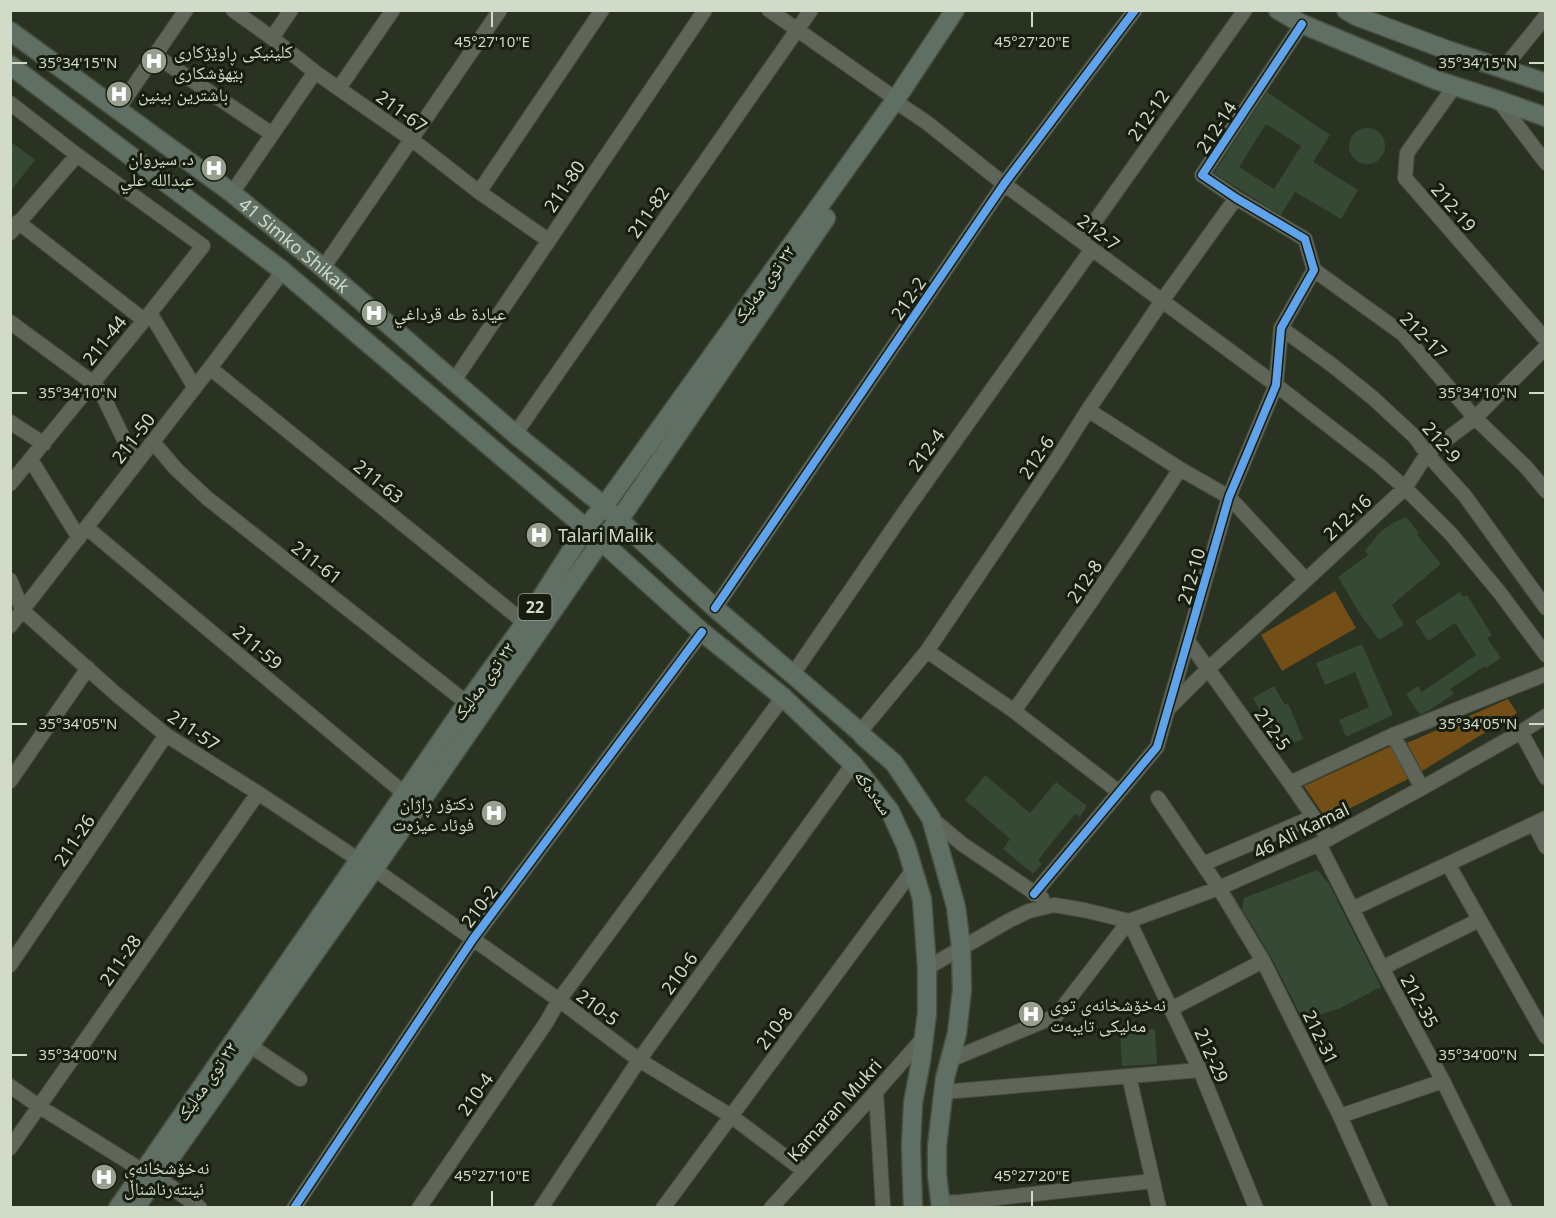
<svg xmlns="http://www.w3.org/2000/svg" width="1556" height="1218" font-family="'Noto Sans','Noto Naskh Arabic',sans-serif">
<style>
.green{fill:#744e17}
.building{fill:#364935;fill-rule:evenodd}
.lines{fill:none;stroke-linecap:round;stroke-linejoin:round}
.minor-casing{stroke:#484f40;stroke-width:16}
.major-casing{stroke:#484f40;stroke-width:21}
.minor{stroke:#5f6558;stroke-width:14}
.major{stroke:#606f64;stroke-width:18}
.cycleway-casing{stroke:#171e10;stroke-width:11}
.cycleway{stroke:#60a3ed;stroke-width:8}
.ticks{fill:none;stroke:#d2dbc8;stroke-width:2}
.labels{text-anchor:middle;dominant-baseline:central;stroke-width:6;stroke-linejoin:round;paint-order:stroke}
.shield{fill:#171e10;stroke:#9aa291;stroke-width:1.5}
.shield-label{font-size:16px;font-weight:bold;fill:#d2dbc8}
.poi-label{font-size:18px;fill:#d2dbc8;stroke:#171e10;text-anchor:start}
.street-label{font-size:18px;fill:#d2dbc8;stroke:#171e10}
.ticks-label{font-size:15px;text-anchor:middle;fill:#d2dbc8;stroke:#171e10;stroke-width:6;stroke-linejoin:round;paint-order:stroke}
</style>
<rect width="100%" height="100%" fill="#2a3221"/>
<path class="green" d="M1335,591L1356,628L1282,671L1261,635Z
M1508,699L1517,713L1422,771L1407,743Z
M1391,746L1408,779L1327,820L1304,786Z"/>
<path class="building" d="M1267,92L1330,135L1313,162L1358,190L1341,219L1295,192L1281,215L1241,190L1214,173ZM1266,124L1301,146L1274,189L1239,167Z
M1349 146a18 18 0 1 1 36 0a18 18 0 1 1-36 0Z
M10,141L35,160L10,192Z
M1406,517L1419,533L1417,535L1441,564L1392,605L1404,625L1379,640L1360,614L1338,577L1368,555L1365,551L1381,531L1393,523Z
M1460,592L1463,597L1467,595L1492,635L1487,638L1501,658L1486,668L1485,666L1450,689L1454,694L1428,711L1420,715L1406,694L1418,686L1422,692L1476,655L1455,623L1428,641L1415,621Z
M1362,644L1393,715L1346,737L1339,720L1369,707L1355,672L1325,685L1316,663Z
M1274,686L1285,705L1288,703L1303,739L1278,749L1262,711L1261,712L1253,698Z
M985,775L1030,813L1056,782L1087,806L1080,817L1075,814L1038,860L1042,864L1033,874L1003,849L1010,839L965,800Z
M1317,870L1329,884L1381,987L1338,1009L1303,1020L1271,957L1242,909L1244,898Z
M1155,1029L1157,1064L1122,1066L1120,1031Z"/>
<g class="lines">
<defs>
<path id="minor" d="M233,10L272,38L315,72L411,139L479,192L548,240
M769,10L896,99
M272,38L291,10
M156,56L272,134
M1503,69L1546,16
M1454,87L1407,153L1405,178L1546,340
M339,88L393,10
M1498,100L1546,163
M10,103L77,155L203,246L150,313L10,484
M902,106L926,122L1004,184L1276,385L1379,465L1405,488L1451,534L1500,593L1546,655
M118,109L186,10
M479,192L602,10
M232,193L315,72
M18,222L144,320
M10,233L77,155
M1081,241L1245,10
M323,268L500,10
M1314,270L1403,334L1475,418L1526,467L1546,491
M150,313L195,388
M10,322L93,383L101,392L136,464
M1281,328L1332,365L1373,398L1415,437L1427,454L1465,496L1546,608
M210,368L525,623
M453,382L705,10
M1088,410L1180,469L1229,497L1306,580
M10,422L44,444
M515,434L811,10
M153,442L176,469L207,498L467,703
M31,460L79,538
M87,528L405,794
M10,580L23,611L116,694L166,735L258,793L359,860
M715,608L1004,184L1135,10
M10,626L210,368L283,271
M1188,641L1290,783L1328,838
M927,651L1014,711L1119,792
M793,674L901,517L1092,249
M1169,708L1208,669L1306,580L1405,488L1427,454L1475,418L1546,347
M1014,711C1071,631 1127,551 1180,469
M860,732L927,651L1057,459L1088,410L1162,301L1236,198
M1521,732L1546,778
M1393,735L1422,788
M10,781L88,668
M1290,783L1393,735L1546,674
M1158,798L1219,888L1263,961L1340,1116L1381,1208
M931,818L962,844L1042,898
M1534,824L1546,847
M1319,844L1382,968L1443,1081L1505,1208
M1203,864L1313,817
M1448,864L1546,1037
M374,869L559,1000L639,1060L731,1116L804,1171
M1034,894L1157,747L1229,497L1276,385L1281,328L1314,270L1305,239L1236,198L1202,175L1302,24
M1352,909L1546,818
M10,965L166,735
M927,968L1010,920L1029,911L1054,905L1084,910L1129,921L1219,888L1319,844L1422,788L1521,732L1546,716
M1382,968L1479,920
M1171,1009L1263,961
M249,1045L300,1079
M950,1060L1056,1016L1129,921L1200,1070L1256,1208
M1129,1076L1159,1208
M10,1086L40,1107L143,1171
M876,1092L883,1208
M944,1092L1200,1070
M1340,1116L1443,1081
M10,1148L258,793
M156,1176L200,1208
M940,1203L960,1202L1153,1181
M294,1208L473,939L702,632
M419,1208L546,1023L559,1000L783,697
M541,1208L639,1060L853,764
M663,1208L913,870
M771,1208L876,1092L924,1037"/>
<g id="major">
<path d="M1278,10L1302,24L1436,80L1498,100L1546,117"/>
<path d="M1346,10L1356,16L1450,51L1546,83"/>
<path id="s1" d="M10,31L232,193L323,268L515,434L604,506L715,608L860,732L864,737L894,763L931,818L956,907L961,947L962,990L957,1033L945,1078L937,1146V1175L941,1208"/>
<path d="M10,65L283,271L601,541L702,632L783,697L853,764L890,811L906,846L922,899L927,968V1013L921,1061L913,1103L911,1146L913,1208"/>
<path d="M118,1208L359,860L467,703L525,623L586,528L610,498L896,99L955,10"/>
<path d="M135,1208L374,869L601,541L619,520L826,218"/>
</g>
</defs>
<use href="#minor" class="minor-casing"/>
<use href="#major" class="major-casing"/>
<use href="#minor" class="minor"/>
<use href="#major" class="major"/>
<defs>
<path id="cycleway" d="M715,608L1004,184L1135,10
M1034,894L1157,747L1229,497L1276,385L1281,328L1314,270L1305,239L1236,198L1202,175L1302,24
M294,1208L473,939L702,632"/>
</defs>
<use href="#cycleway" class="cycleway-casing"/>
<use href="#cycleway" class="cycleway"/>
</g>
<path class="ticks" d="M492,12V27M1032,12V27M12,63H27M1529,63H1544M12,393H27M1529,393H1544M12,724H27M1529,724H1544M12,1055H27M1529,1055H1544M492,1191V1206M1032,1191V1206"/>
<defs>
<symbol id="hospital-disc" viewBox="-11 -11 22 22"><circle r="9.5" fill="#97a08e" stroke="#171e10"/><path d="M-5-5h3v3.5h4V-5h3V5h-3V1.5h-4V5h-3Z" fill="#fff"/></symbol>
</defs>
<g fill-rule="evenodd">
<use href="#hospital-disc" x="139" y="46" width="30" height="30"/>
<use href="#hospital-disc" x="104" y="79" width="30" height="30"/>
<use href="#hospital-disc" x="199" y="153" width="30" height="30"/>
<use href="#hospital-disc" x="359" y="298" width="30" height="30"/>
<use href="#hospital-disc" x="524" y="520" width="30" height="30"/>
<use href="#hospital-disc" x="479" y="798" width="30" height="30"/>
<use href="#hospital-disc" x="1016" y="999" width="30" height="30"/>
<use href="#hospital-disc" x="89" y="1162" width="30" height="30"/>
</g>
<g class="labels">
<rect class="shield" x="518.5" y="594" width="33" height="26" rx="4.5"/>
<g class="shield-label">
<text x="535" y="607">22</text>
</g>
<g class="poi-label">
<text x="174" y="51">کلینیکی ڕاوێژکاری<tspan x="174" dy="21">بێهۆشکاری</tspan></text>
<text x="138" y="94">باشترين بينين</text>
<text x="194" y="158" text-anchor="end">د. سيروان<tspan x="194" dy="21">عبدالله علي</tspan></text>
<text x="394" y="313">عيادة طه قرداغي</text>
<text x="558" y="535">Talari Malik</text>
<text x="474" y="803" text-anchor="end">دکتۆر ڕاژان<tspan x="474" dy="21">فوئاد عیزەت</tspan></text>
<text x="1050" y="1004">نەخۆشخانەی توی<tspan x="1050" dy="21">مەلیكی تایبەت</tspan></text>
<text x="124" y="1167">نەخۆشخانەی<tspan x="124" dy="21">ئینتەرناشناڵ</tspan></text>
</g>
<g class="street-label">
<text transform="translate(402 111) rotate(36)">211-67</text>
<text transform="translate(1148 115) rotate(-55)">212-12</text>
<text transform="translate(1216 127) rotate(-57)">212-14</text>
<text transform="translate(564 186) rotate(-56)">211-80</text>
<text transform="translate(1454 207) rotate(49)">212-19</text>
<text transform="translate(648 212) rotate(-55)">211-82</text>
<text transform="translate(1099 232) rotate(37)">212-7</text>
<text stroke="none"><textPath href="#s1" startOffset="356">41 Simko Shikak</textPath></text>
<text transform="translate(763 284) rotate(-54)">٢٢ توی مەلیک</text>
<text transform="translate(908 298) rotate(-56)">212-2</text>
<text transform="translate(1424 335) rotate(45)">212-17</text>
<text transform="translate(104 340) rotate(-51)">211-44</text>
<text transform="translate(133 438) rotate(-52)">211-50</text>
<text transform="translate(1442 442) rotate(49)">212-9</text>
<text transform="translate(926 450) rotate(-54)">212-4</text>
<text transform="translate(1036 457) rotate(-56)">212-6</text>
<text transform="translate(379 481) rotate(39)">211-63</text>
<text transform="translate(1347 517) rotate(-43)">212-16</text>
<text transform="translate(317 562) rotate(38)">211-61</text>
<text transform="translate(1191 576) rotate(-74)">212-10</text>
<text transform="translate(1084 581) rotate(-56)">212-8</text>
<text transform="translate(258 647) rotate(40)">211-59</text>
<text transform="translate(483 681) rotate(-54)">٢٢ توی مەلیک</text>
<text transform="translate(1273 729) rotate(54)">212-5</text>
<text transform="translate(194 730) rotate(34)">211-57</text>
<text transform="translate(874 792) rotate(54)">سەدەکە</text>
<text transform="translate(1301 830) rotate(-26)">46 Ali Kamal</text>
<text transform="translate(74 840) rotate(-56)">211-26</text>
<text transform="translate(479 906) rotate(-53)">210-2</text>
<text transform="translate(120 960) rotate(-55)">211-28</text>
<text transform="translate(679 973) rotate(-54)">210-6</text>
<text transform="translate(1420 1001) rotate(61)">212-35</text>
<text transform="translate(598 1007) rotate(36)">210-5</text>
<text transform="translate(774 1028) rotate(-53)">210-8</text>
<text transform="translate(1321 1037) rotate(64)">212-31</text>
<text transform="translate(1212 1055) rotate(66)">212-29</text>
<text transform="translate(206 1081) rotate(-55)">٢٢ توی مەلیک</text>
<text transform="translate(475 1094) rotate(-55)">210-4</text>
<text transform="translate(834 1110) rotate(-48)">Kamaran Mukri</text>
</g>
</g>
<g class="ticks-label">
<text x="492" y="47">45°27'10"E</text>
<text x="1032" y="47">45°27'20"E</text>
<text x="78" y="68">35°34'15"N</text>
<text x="1478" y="68">35°34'15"N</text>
<text x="78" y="398">35°34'10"N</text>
<text x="1478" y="398">35°34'10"N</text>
<text x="78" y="729">35°34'05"N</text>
<text x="1478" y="729">35°34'05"N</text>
<text x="78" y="1060">35°34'00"N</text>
<text x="1478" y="1060">35°34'00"N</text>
<text x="492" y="1181">45°27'10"E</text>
<text x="1032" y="1181">45°27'20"E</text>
</g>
<rect width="1556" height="1218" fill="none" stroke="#d2dbc8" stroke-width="24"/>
</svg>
